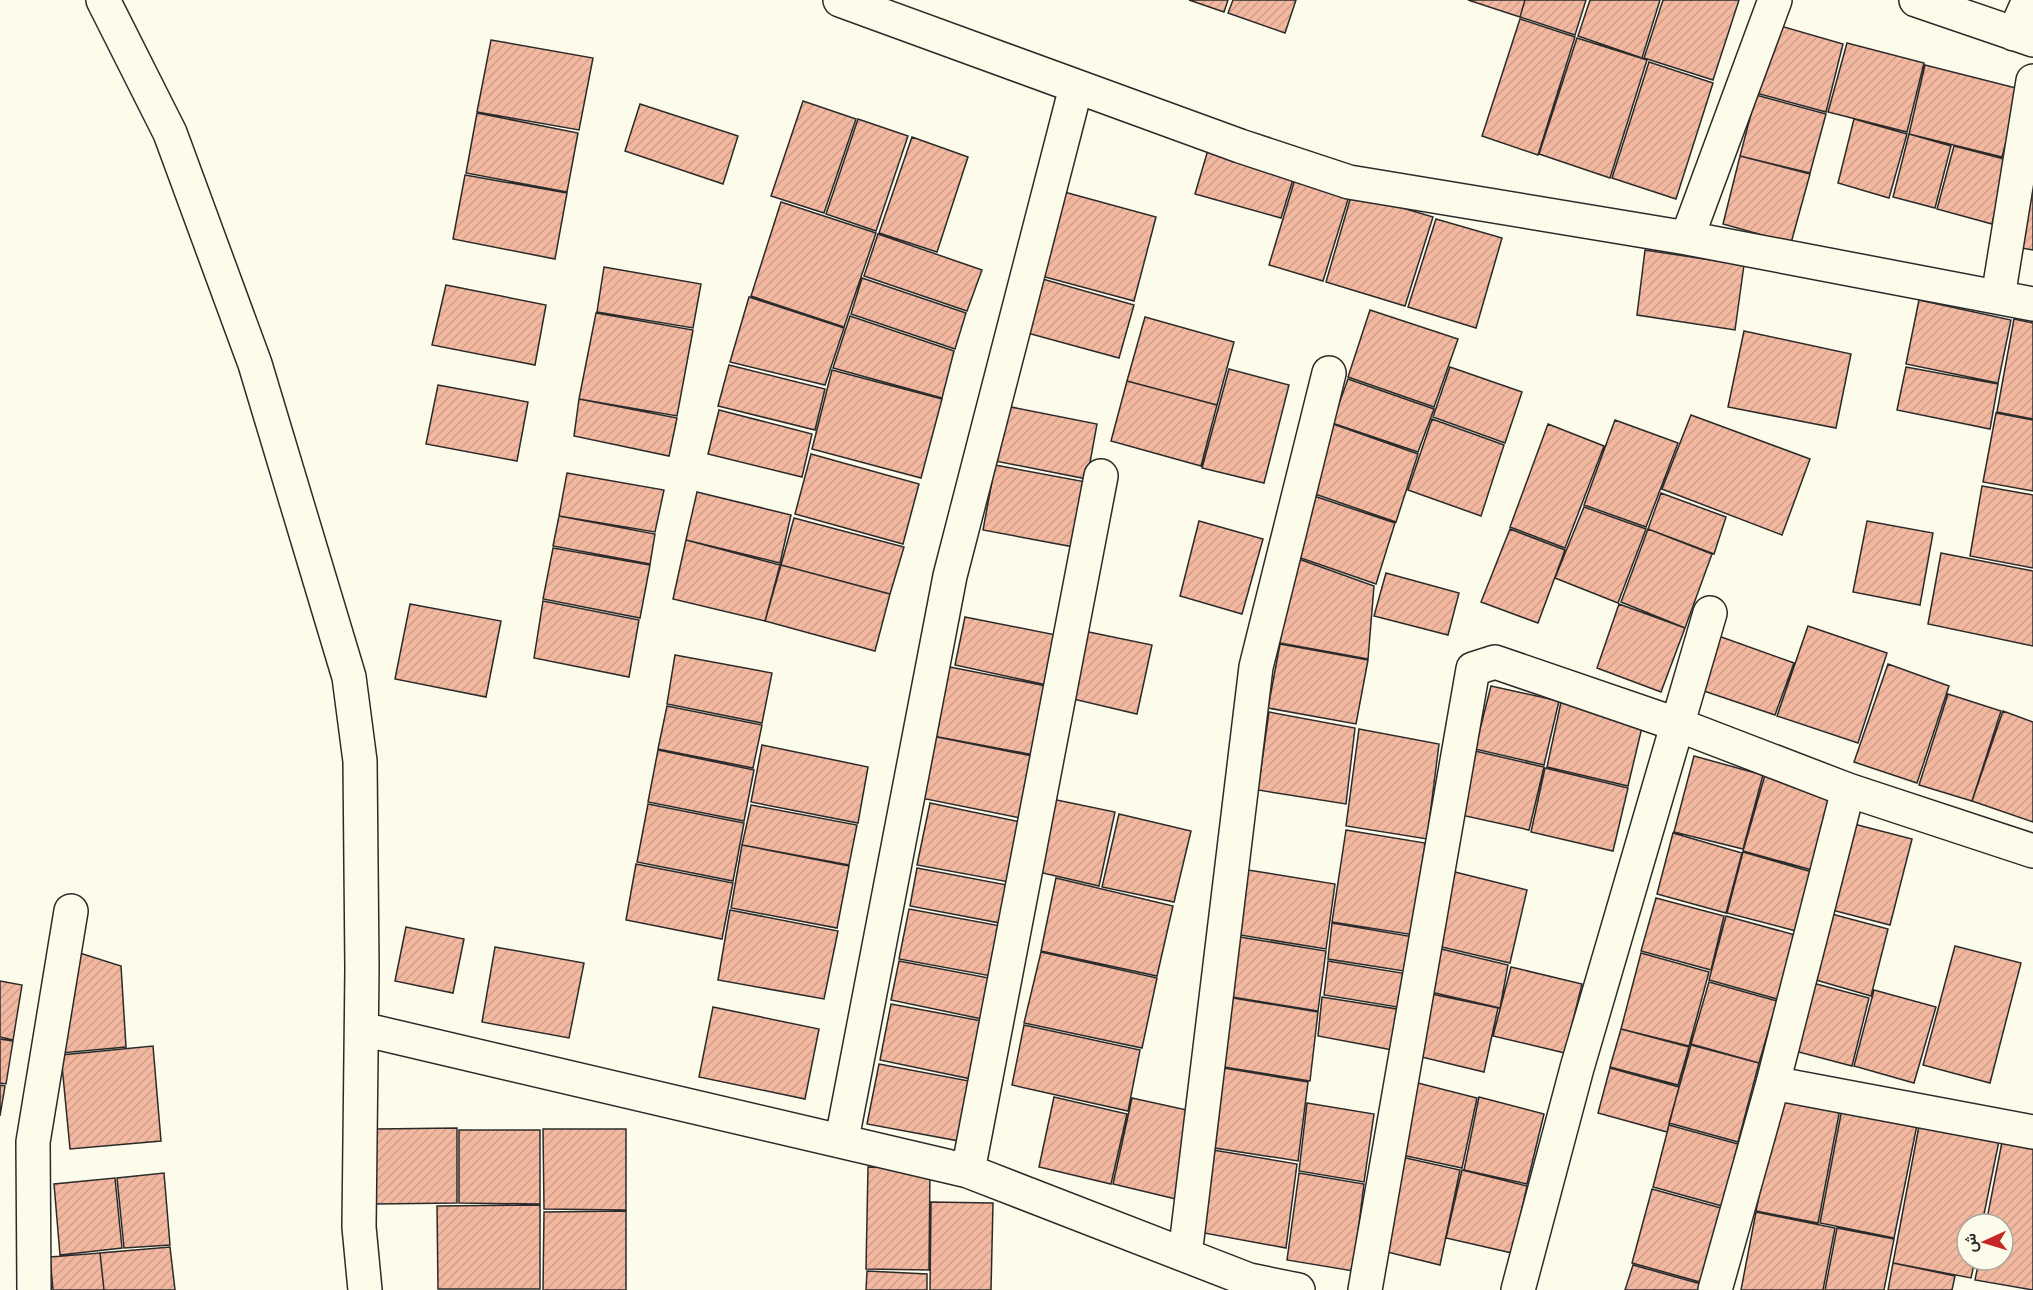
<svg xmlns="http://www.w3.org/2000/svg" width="2033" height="1290" font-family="'Titillium Web',Vazirmatn,sans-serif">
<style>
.building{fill:url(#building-hatch);stroke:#2b2b2b;stroke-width:1.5}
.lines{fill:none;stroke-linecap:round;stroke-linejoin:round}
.minor-casing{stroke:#2b2b2b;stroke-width:36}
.minor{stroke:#fdfbea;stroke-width:33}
</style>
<defs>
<pattern id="building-hatch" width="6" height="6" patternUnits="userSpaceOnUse" patternTransform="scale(1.5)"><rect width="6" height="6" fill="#f2b8a0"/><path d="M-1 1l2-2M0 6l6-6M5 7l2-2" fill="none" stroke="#d09e8a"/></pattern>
</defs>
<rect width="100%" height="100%" fill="#fdfbea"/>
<path class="building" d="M1189,0H1228L1224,12Z
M1233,0H1296L1285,33L1228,13Z
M1468,0H1525L1520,17Z
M1525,0H1586L1575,35L1520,17Z
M1590,0H1660L1642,58L1578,36Z
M1663,0H1739L1713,80L1644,58Z
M1520,19L1575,37L1538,155L1482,136Z
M1774,24L1843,44L1826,112L1756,93Z
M1577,38L1647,60L1610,178L1539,154Z
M491,40L593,58L579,130L477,112Z
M1847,43L1924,63L1907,132L1828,112Z
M1649,62L1713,83L1676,199L1612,178Z
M1925,65L2020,89L2002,157L1909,134Z
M1756,95L1826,114L1810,173L1740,156Z
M803,101L856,119L824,213L771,196Z
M640,104L738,136L723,184L625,151Z
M477,113L578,133L567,192L466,173Z
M858,119L908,136L876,231L826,214Z
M1854,119L1907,134L1889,198L1838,183Z
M1909,134L1951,146L1935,208L1893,197Z
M912,137L968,157L937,252L879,233Z
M1210,143L1296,170L1281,218L1195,194Z
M1954,146L2008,160L1992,224L1937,209Z
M1740,156L1810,174L1791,243L1723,224Z
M465,175L567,193L555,259L453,239Z
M1296,176L1350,193L1323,281L1269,265Z
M2033,176V250L2021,248Z
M1057,190L1156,217L1134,301L1034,274Z
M1352,193L1433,217L1405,306L1326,282Z
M781,202L876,233L844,327L751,296Z
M1436,219L1502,238L1476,328L1408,307Z
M878,234L982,270L967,311L864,276Z
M1645,250L1744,265L1735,330L1637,315Z
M604,267L701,284L693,328L597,312Z
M1032,276L1134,305L1119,358L1020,331Z
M862,278L966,313L955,349L851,314Z
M446,285L546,305L535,365L432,345Z
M749,297L844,328L825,385L730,362Z
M1919,300L2011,320L1998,383L1906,364Z
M1370,310L1458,339L1434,407L1348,377Z
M596,313L693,330L677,416L579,399Z
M850,316L954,351L942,398L833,368Z
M1145,317L1234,342L1217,405L1127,381Z
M2014,319L2033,323V419L1997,412Z
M1744,331L1851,354L1836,428L1728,407Z
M729,365L825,389L815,430L718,406Z
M1450,367L1522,392L1505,443L1433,417Z
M1906,367L1998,384L1990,429L1897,410Z
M1229,369L1289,385L1264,483L1202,468Z
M832,370L942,399L921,478L812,449Z
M1348,379L1434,409L1418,452L1332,423Z
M1127,381L1217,405L1201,466L1111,441Z
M438,385L528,402L517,461L426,444Z
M579,399L677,418L669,456L574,436Z
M1006,406L1097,424L1087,479L995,461Z
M719,410L812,434L802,477L708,454Z
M1996,413L2033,420V491L1983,482Z
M1691,415L1810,459L1782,535L1662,489Z
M1432,419L1504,445L1481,516L1408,490Z
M1615,420L1678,443L1646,527L1584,505Z
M1333,424L1418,454L1396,522L1309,492Z
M1548,424L1604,446L1565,548L1510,527Z
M811,454L919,484L903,544L795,514Z
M995,465L1086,482L1074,547L983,530Z
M567,473L664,490L655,532L559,516Z
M1982,486L2033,495V568L1970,556Z
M697,492L791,515L780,563L686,540Z
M1661,493L1726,517L1714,554L1648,529Z
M1314,496L1395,523L1376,584L1295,556Z
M1584,507L1646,529L1618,603L1555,578Z
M559,516L655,534L650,564L553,546Z
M794,518L904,547L890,594L781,565Z
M1199,521L1263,539L1242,614L1180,596Z
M1867,521L1933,533L1920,605L1853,592Z
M1510,529L1565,550L1538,623L1481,602Z
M1648,529L1712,554L1685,628L1621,602Z
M686,540L780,565L765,621L673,599Z
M553,548L650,565L640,618L543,599Z
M1941,553L2033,571V646L1928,624Z
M1293,557L1374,586L1368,659L1280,643Z
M781,565L890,594L875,651L765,621Z
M1386,573L1459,593L1448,635L1374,616Z
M543,601L639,620L629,677L534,658Z
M410,604L501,621L486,697L395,679Z
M1619,604L1685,628L1661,692L1597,668Z
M965,617L1056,635L1047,685L955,665Z
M1808,626L1887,653L1858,743L1777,716Z
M1084,631L1152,645L1137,714L1069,698Z
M1713,634L1794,663L1775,715L1695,688Z
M1280,644L1368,660L1356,724L1268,708Z
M675,655L772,673L762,723L667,704Z
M1888,664L1949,686L1917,783L1854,762Z
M945,666L1046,686L1034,755L933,736Z
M1491,686L1559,701L1544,765L1475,749Z
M1948,694L2001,711L1972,801L1919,785Z
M1561,702L1643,723L1628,786L1547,767Z
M667,706L762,725L753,768L658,749Z
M2003,711L2033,722V822L1972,801Z
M1269,712L1355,728L1346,804L1258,790Z
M1359,729L1439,744L1427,839L1346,826Z
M932,736L1032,756L1021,818L921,798Z
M762,745L868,767L858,823L751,802Z
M658,750L754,770L744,821L648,802Z
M1475,751L1544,767L1529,830L1461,815Z
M1694,756L1763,775L1743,849L1674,832Z
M1545,768L1628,788L1613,851L1531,832Z
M1765,775L1833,794L1812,870L1743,851Z
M1047,798L1115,812L1099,886L1030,870Z
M930,803L1020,822L1009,882L917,865Z
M648,804L744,823L733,881L637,862Z
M751,805L857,825L849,865L742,845Z
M1119,814L1191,831L1174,902L1102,887Z
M1850,823L1912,839L1890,925L1828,909Z
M1346,830L1425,843L1414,935L1332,922Z
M1673,833L1742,853L1726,913L1657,894Z
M742,845L849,866L837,928L731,908Z
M1743,852L1812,872L1796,931L1727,913Z
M636,864L733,883L722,939L626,920Z
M917,868L1007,885L1000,923L910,906Z
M1248,870L1335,884L1326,949L1240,935Z
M1451,871L1527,890L1510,963L1433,945Z
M1056,878L1173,906L1157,976L1041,951Z
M1656,898L1724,916L1711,970L1641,951Z
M909,909L1001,926L991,976L899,959Z
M730,910L838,931L824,999L718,980Z
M1828,913L1888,929L1871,996L1809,978Z
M1726,916L1795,935L1777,999L1709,980Z
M1332,923L1414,937L1410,972L1328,959Z
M406,927L464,939L453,993L395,981Z
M1240,937L1326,951L1318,1011L1232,997Z
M1955,946L2021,963L1990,1083L1923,1065Z
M495,947L584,963L569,1038L482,1022Z
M1433,947L1508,965L1500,1008L1422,990Z
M67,949L121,966L126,1047L61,1053Z
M1041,952L1157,978L1142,1048L1024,1023Z
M1641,953L1709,972L1689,1046L1621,1029Z
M899,961L989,978L982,1019L891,1000Z
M1328,961L1408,974L1403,1008L1324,995Z
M1511,967L1582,984L1565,1053L1493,1036Z
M0,981L22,985L13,1040L0,1037Z
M1709,982L1777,1001L1759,1063L1691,1044Z
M1809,982L1869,998L1852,1066L1791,1050Z
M1874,990L1936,1007L1914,1083L1854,1066Z
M1422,992L1498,1008L1484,1072L1409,1054Z
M1322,997L1403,1010L1398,1051L1318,1036Z
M1233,998L1318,1012L1310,1081L1224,1067Z
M891,1004L982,1021L971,1079L880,1060Z
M713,1007L819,1029L805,1099L699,1077Z
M1024,1025L1140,1050L1128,1111L1012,1085Z
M1621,1029L1689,1047L1678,1085L1610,1067Z
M0,1039L13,1041L6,1084L0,1083Z
M1691,1045L1759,1063L1738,1142L1669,1123Z
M153,1046L161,1141L70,1149L61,1055Z
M879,1064L969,1081L959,1141L867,1124Z
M1224,1068L1308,1082L1298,1161L1215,1148Z
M1610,1068L1679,1087L1667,1132L1598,1113Z
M1414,1082L1477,1098L1462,1168L1397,1154Z
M0,1085L5,1086L0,1116Z
M1054,1097L1127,1114L1111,1184L1039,1167Z
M1479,1097L1544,1114L1527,1184L1464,1170Z
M1779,1097L1840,1109L1818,1223L1756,1211Z
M1132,1098L1196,1112L1176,1199L1113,1184Z
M1307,1103L1374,1114L1364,1182L1299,1171Z
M1842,1109L1917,1125L1894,1238L1820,1223Z
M1669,1125L1738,1144L1722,1206L1653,1187Z
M1919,1126L1999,1141L1982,1224H1967V1260H1975L1971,1278L1893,1263Z
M457,1128V1203L375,1204V1129Z
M543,1129H626V1210L544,1209Z
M459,1130H540V1204L459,1203Z
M2002,1142L2033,1148V1290L1975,1280L1979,1260H2003V1224H1986Z
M1213,1150L1297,1164L1286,1248L1204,1233Z
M1397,1156L1460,1170L1440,1265L1375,1249Z
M868,1167L930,1168L929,1270L866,1269Z
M1462,1170L1527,1186L1512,1253L1446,1238Z
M164,1173L170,1245L124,1248L117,1178Z
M1299,1173L1364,1184L1353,1271L1287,1260Z
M115,1178L122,1248L60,1255L54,1184Z
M1652,1189L1721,1208L1700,1282L1632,1263Z
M931,1202L993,1203L991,1290H930Z
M540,1205V1289H438L437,1206Z
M626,1211V1290H543L544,1212Z
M1756,1212L1835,1228L1823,1290H1741Z
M1837,1228L1894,1239L1884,1290H1825Z
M170,1247L175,1290H104L100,1253Z
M100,1253L104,1290H53L50,1257Z
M1893,1263L1955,1276L1952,1290H1888Z
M1633,1265L1701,1284L1699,1290H1625Z
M867,1271L927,1274V1290H866Z"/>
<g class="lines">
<defs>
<path id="minor" d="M103,0L170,133L255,364L349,677L360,761L362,968L359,1227L365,1290
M840,0L1240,146L1349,182L1687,238L2033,304
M1916,0L2033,40
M2014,34L2029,0
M1687,238L1775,0
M1998,297L2033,81
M362,1029L968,1171L1249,1280L1298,1290
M1773,1083L2033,1132
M842,1139L950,576L1076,87
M968,1171L1101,476
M1185,1255L1256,667L1329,373
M34,1290L33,1142L71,911
M1365,1290L1473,669L1495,662L1676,724L1848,790L2033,851
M1518,1290L1577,1068L1710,613
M1715,1290L1773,1083L1848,790"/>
</defs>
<use href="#minor" class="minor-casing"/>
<use href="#minor" class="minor"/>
</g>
<g transform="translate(1985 1242) rotate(266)"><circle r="28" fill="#fdfbea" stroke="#a9a89e" stroke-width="1.5"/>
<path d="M0-4.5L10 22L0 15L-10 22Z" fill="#c62828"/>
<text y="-9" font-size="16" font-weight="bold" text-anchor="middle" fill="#2b2b2b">ش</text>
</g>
</svg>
